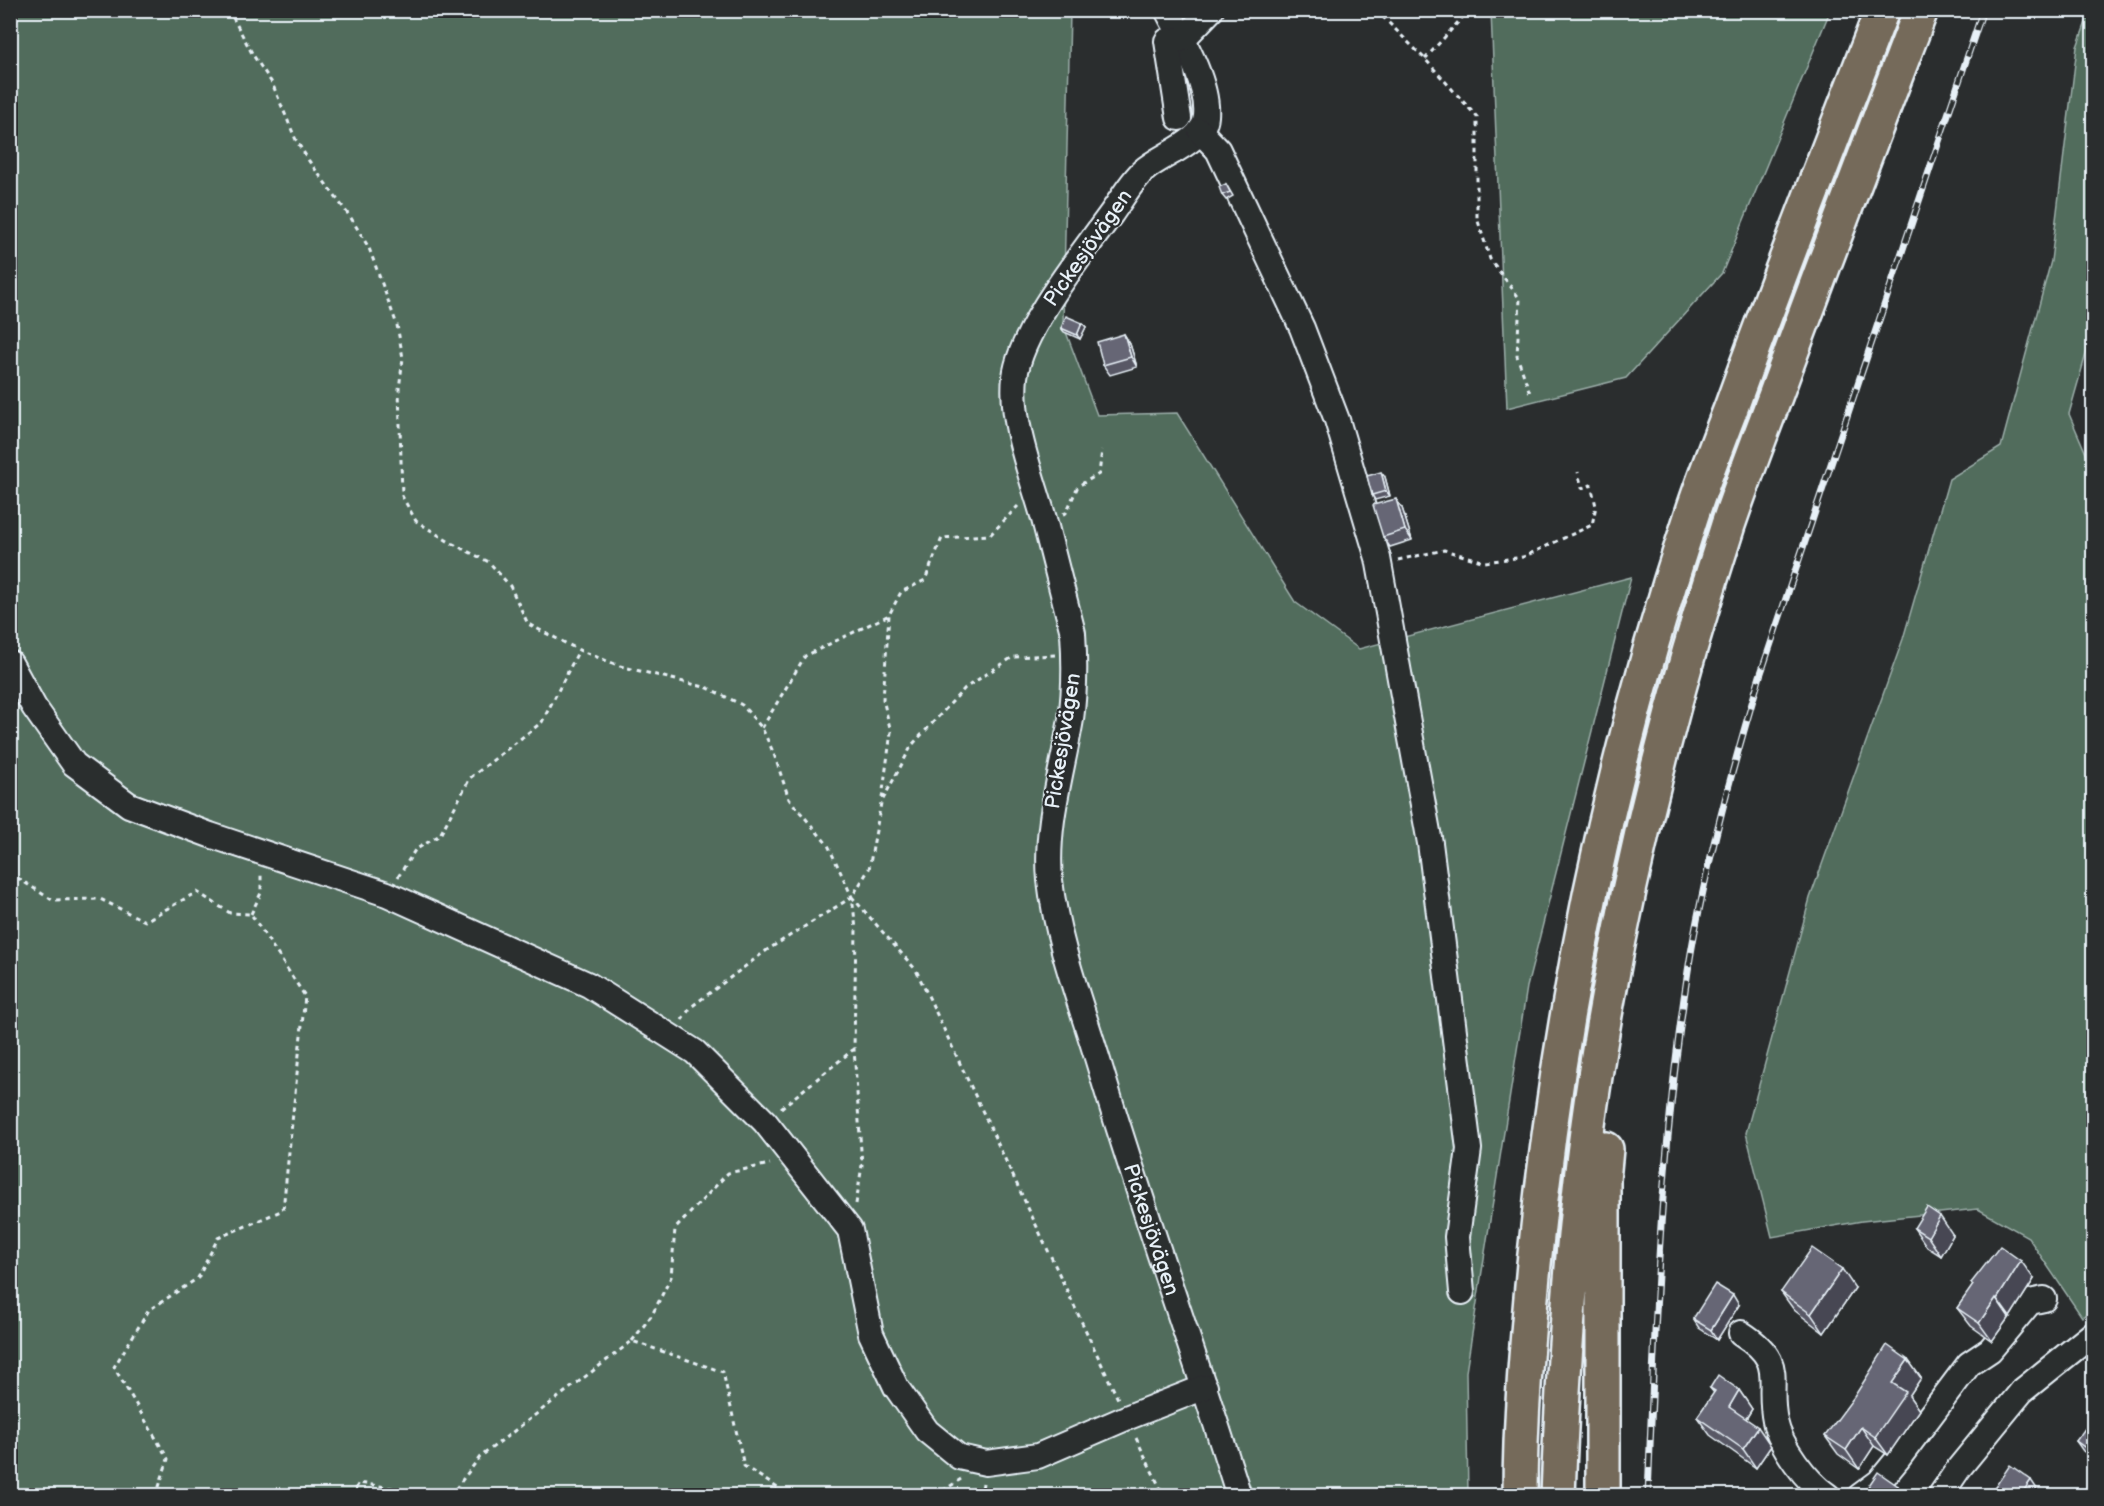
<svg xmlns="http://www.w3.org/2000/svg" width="2104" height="1506" font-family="'Balsamiq Sans',sans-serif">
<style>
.green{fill:#516c5b;stroke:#9caeaa;stroke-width:1.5}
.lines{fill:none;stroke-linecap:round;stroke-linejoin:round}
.minor-casing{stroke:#e8f1f8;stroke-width:28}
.highway-casing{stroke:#e8f1f8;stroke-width:38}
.path{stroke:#e8f1f8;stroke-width:3;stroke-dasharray:4.5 4.5;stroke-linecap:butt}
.minor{stroke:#2a2d2e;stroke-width:24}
.highway{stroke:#746a5a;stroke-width:33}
.rail-casing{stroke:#e8f1f8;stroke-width:7}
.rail{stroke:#2a2d2e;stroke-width:4.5;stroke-dasharray:14;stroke-linecap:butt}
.wall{fill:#585865;stroke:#e8f1f8;stroke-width:1.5}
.shaded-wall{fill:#474752;stroke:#e8f1f8;stroke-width:1.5}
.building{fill:#666675;stroke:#e8f1f8;stroke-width:1.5}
.labels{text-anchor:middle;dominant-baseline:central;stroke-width:4.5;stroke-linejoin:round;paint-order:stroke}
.street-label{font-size:21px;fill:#e8f1f8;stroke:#2a2d2e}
</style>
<rect width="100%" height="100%" fill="#2a2d2e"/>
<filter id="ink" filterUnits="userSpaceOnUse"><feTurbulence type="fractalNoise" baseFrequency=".0167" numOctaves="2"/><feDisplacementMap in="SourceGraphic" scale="12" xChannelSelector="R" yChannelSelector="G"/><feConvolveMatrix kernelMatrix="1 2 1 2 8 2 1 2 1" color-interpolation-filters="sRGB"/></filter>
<g filter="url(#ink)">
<path class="green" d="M10,11H1070L1063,324L1097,415L1177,413L1295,602L1359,649L1631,577L1527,987L1466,1372L1468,1495H11Z
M1491,11H1830L1722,273L1626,378L1507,408Z
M2090,11H2093V339L2088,347L2069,414L2094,472L2093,1310L2082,1317L2028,1237L1978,1209L1862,1221L1772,1237L1746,1133L1810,898L1903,639L1949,479L2001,447L2051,261L2077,47Z"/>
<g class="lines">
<defs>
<g id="minor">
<path id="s1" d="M1167,10C1182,38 1209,84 1206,116C1204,143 1161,154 1143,171C1131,182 1121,200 1111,214C1082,254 1021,329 1015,377C1010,422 1032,476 1044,519C1054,557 1063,595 1073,633C1075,662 1075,690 1071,719C1062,773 1045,825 1050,880C1057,943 1081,1004 1099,1064C1142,1209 1194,1351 1239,1496"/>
<path d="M1179,118L1167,41L1183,39L1211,10"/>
<path d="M1200,131L1218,150L1302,328L1337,420L1378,558L1430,843L1469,1149L1457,1237L1462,1292"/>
<path d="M10,663L34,707L74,764L129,805L210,835L387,894L589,985L695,1052L765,1122L850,1230L871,1334L896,1387L927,1431L959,1457L986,1463L1038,1456L1126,1418L1205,1387"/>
<path d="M1741,1333C1788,1363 1766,1378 1775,1421C1780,1446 1807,1482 1828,1496"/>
<path d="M1860,1496L1879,1482L1897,1460L1969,1364L1990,1350L2030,1302L2044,1299"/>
<path d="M1940,1496L1959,1468L2022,1391L2094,1333"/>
</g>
<path id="highway" d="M1520,1496C1520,1418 1527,1341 1534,1264C1559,1011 1611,759 1691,517C1703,480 1717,444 1731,408C1779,274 1831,143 1882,10
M1558,1496C1563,1364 1572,1233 1591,1103C1619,907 1667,713 1728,525C1743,481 1760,437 1776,394C1823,265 1872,138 1921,10
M1603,1496V1180L1606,1149"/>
</defs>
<use href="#minor" class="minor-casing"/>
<use href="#highway" class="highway-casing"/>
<path class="path" d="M227,10L232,16L253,55L272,83L296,140L309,161L351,218L369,248L397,325L403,358L399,389L402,496L416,521L451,543L489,562L510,586L528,624L579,650L620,666L708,688L742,705L762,728L774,754L789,799L828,845L852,897L856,929L854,1049L862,1165L856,1204
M1376,10L1425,59L1477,117V218L1490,259L1520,299L1517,356L1531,396
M1425,59L1469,10
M1063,514L1066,513L1078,486L1099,474L1102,450
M1398,560L1444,550L1485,562L1523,557L1592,525L1596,506L1591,485L1582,488L1578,472
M1055,655L1013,657L965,688L912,745L881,803L869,869L852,897L916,970L1118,1399
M762,728L805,656L889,615L901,592L925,580L942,538L990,535L1018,506
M882,798L891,732L883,699L889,615
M10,873L52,900L100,899L145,921L197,892L230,913L251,914L305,996L283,1210L218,1238L198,1278L149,1310L114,1367L168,1459L156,1496
M398,877L415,850L440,835L470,778L542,722L579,650
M251,914L261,893V873
M682,1020L691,1007L767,950L852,897
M781,1108L854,1049
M632,1341L652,1315L671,1277L675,1229L728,1173L770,1164
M1136,1438L1164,1496
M351,1496L359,1483L445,1496
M450,1496L480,1457L632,1341L723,1372L744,1466L790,1496
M935,1496L961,1479
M981,1496L983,1483"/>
<use href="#minor" class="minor"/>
<use href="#highway" class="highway"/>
<defs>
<path id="rail" d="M1648,1496C1655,1320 1661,1145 1688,971C1704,871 1731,773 1760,676L1983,10"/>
</defs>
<use href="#rail" class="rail-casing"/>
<use href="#rail" class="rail"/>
</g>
<path class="wall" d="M1226,184L1233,196L1226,200L1222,195Z
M1082,323L1086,327L1080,339L1064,332L1061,328Z
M1124,334L1130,344L1137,367L1110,375L1103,365Z
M1385,477L1390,496L1375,500L1372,495Z
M1402,508L1412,540L1390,547L1383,537Z
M1914,1228L1953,1235L1941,1256L1927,1247Z
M2034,1279L2010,1317H2009L1992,1341L1971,1326L1957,1308L1973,1286L1971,1283Z
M1855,1288L1824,1333L1794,1310L1781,1292Z
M1739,1305L1717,1340L1699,1328L1693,1319Z
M1908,1360L1921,1378L1909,1396L1919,1410L1888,1455L1874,1446L1859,1469L1838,1454L1825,1436Z
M1710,1388L1739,1390L1752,1409L1746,1419L1771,1446L1756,1468L1710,1435L1697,1417L1714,1393Z
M2094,1422V1459L2083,1451L2076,1441Z"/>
<path class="shaded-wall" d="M1082,323L1086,327L1080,339L1077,335Z
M1124,334L1130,344L1137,367L1131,357Z
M1381,472L1385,477L1390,496L1386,491Z
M1396,499L1402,508L1412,540L1405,530Z
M1940,1216L1953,1235L1941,1256L1928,1237Z
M2021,1261L2034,1279L2010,1317L1997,1299Z
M1842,1269L1855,1288L1824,1333L1811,1314Z
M1733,1295L1739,1305L1717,1340L1711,1330Z
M1996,1298L2009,1317L1992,1341L1979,1323Z
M1908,1360L1921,1378L1909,1396L1919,1410L1888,1455L1875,1437L1892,1383Z
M1739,1390L1752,1409L1742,1425L1729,1407Z
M1758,1427L1771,1446L1756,1468L1743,1449Z
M1861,1427L1874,1446L1859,1469L1846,1450Z
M2031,1480L2037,1489L2033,1496H2020Z
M1898,1486L1905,1496H1892Z"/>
<path class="building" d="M1226,184L1230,192L1222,195L1219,187Z
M1066,316L1082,323L1077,335L1061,328Z
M1124,334L1131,357L1103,365L1097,342Z
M1381,472L1386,491L1372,495L1367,476Z
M1396,499L1405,530L1383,537L1373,505Z
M1927,1207L1940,1216L1928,1237L1914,1228Z
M2000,1246L2021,1261L1997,1299L1996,1298L1979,1323L1957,1308L1973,1285L1971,1283Z
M1812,1248L1842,1269L1811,1314L1781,1292Z
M1715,1284L1733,1295L1711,1330L1693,1319Z
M1887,1345L1908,1360L1892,1383L1906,1392L1875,1437L1861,1427L1846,1450L1825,1436L1854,1397Z
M1718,1375L1739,1390L1729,1407L1758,1427L1743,1449L1697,1417L1715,1391L1710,1388Z
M2091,1420L2094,1422V1454L2076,1441Z
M2010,1465L2031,1480L2020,1496H1995L1991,1493Z
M1878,1472L1898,1486L1892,1496H1865L1863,1494Z"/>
</g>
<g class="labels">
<g class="street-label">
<text transform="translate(1088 248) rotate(-55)">Pickesjövägen</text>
<text transform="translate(1063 741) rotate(-81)">Pickesjövägen</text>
<text stroke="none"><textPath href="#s1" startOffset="1322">Pickesjövägen</textPath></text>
</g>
</g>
<rect width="2104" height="1506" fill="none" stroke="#2a2d2e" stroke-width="36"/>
<rect x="18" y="18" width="2068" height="1470" fill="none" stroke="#e8f1f8" stroke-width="2" filter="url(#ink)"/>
</svg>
